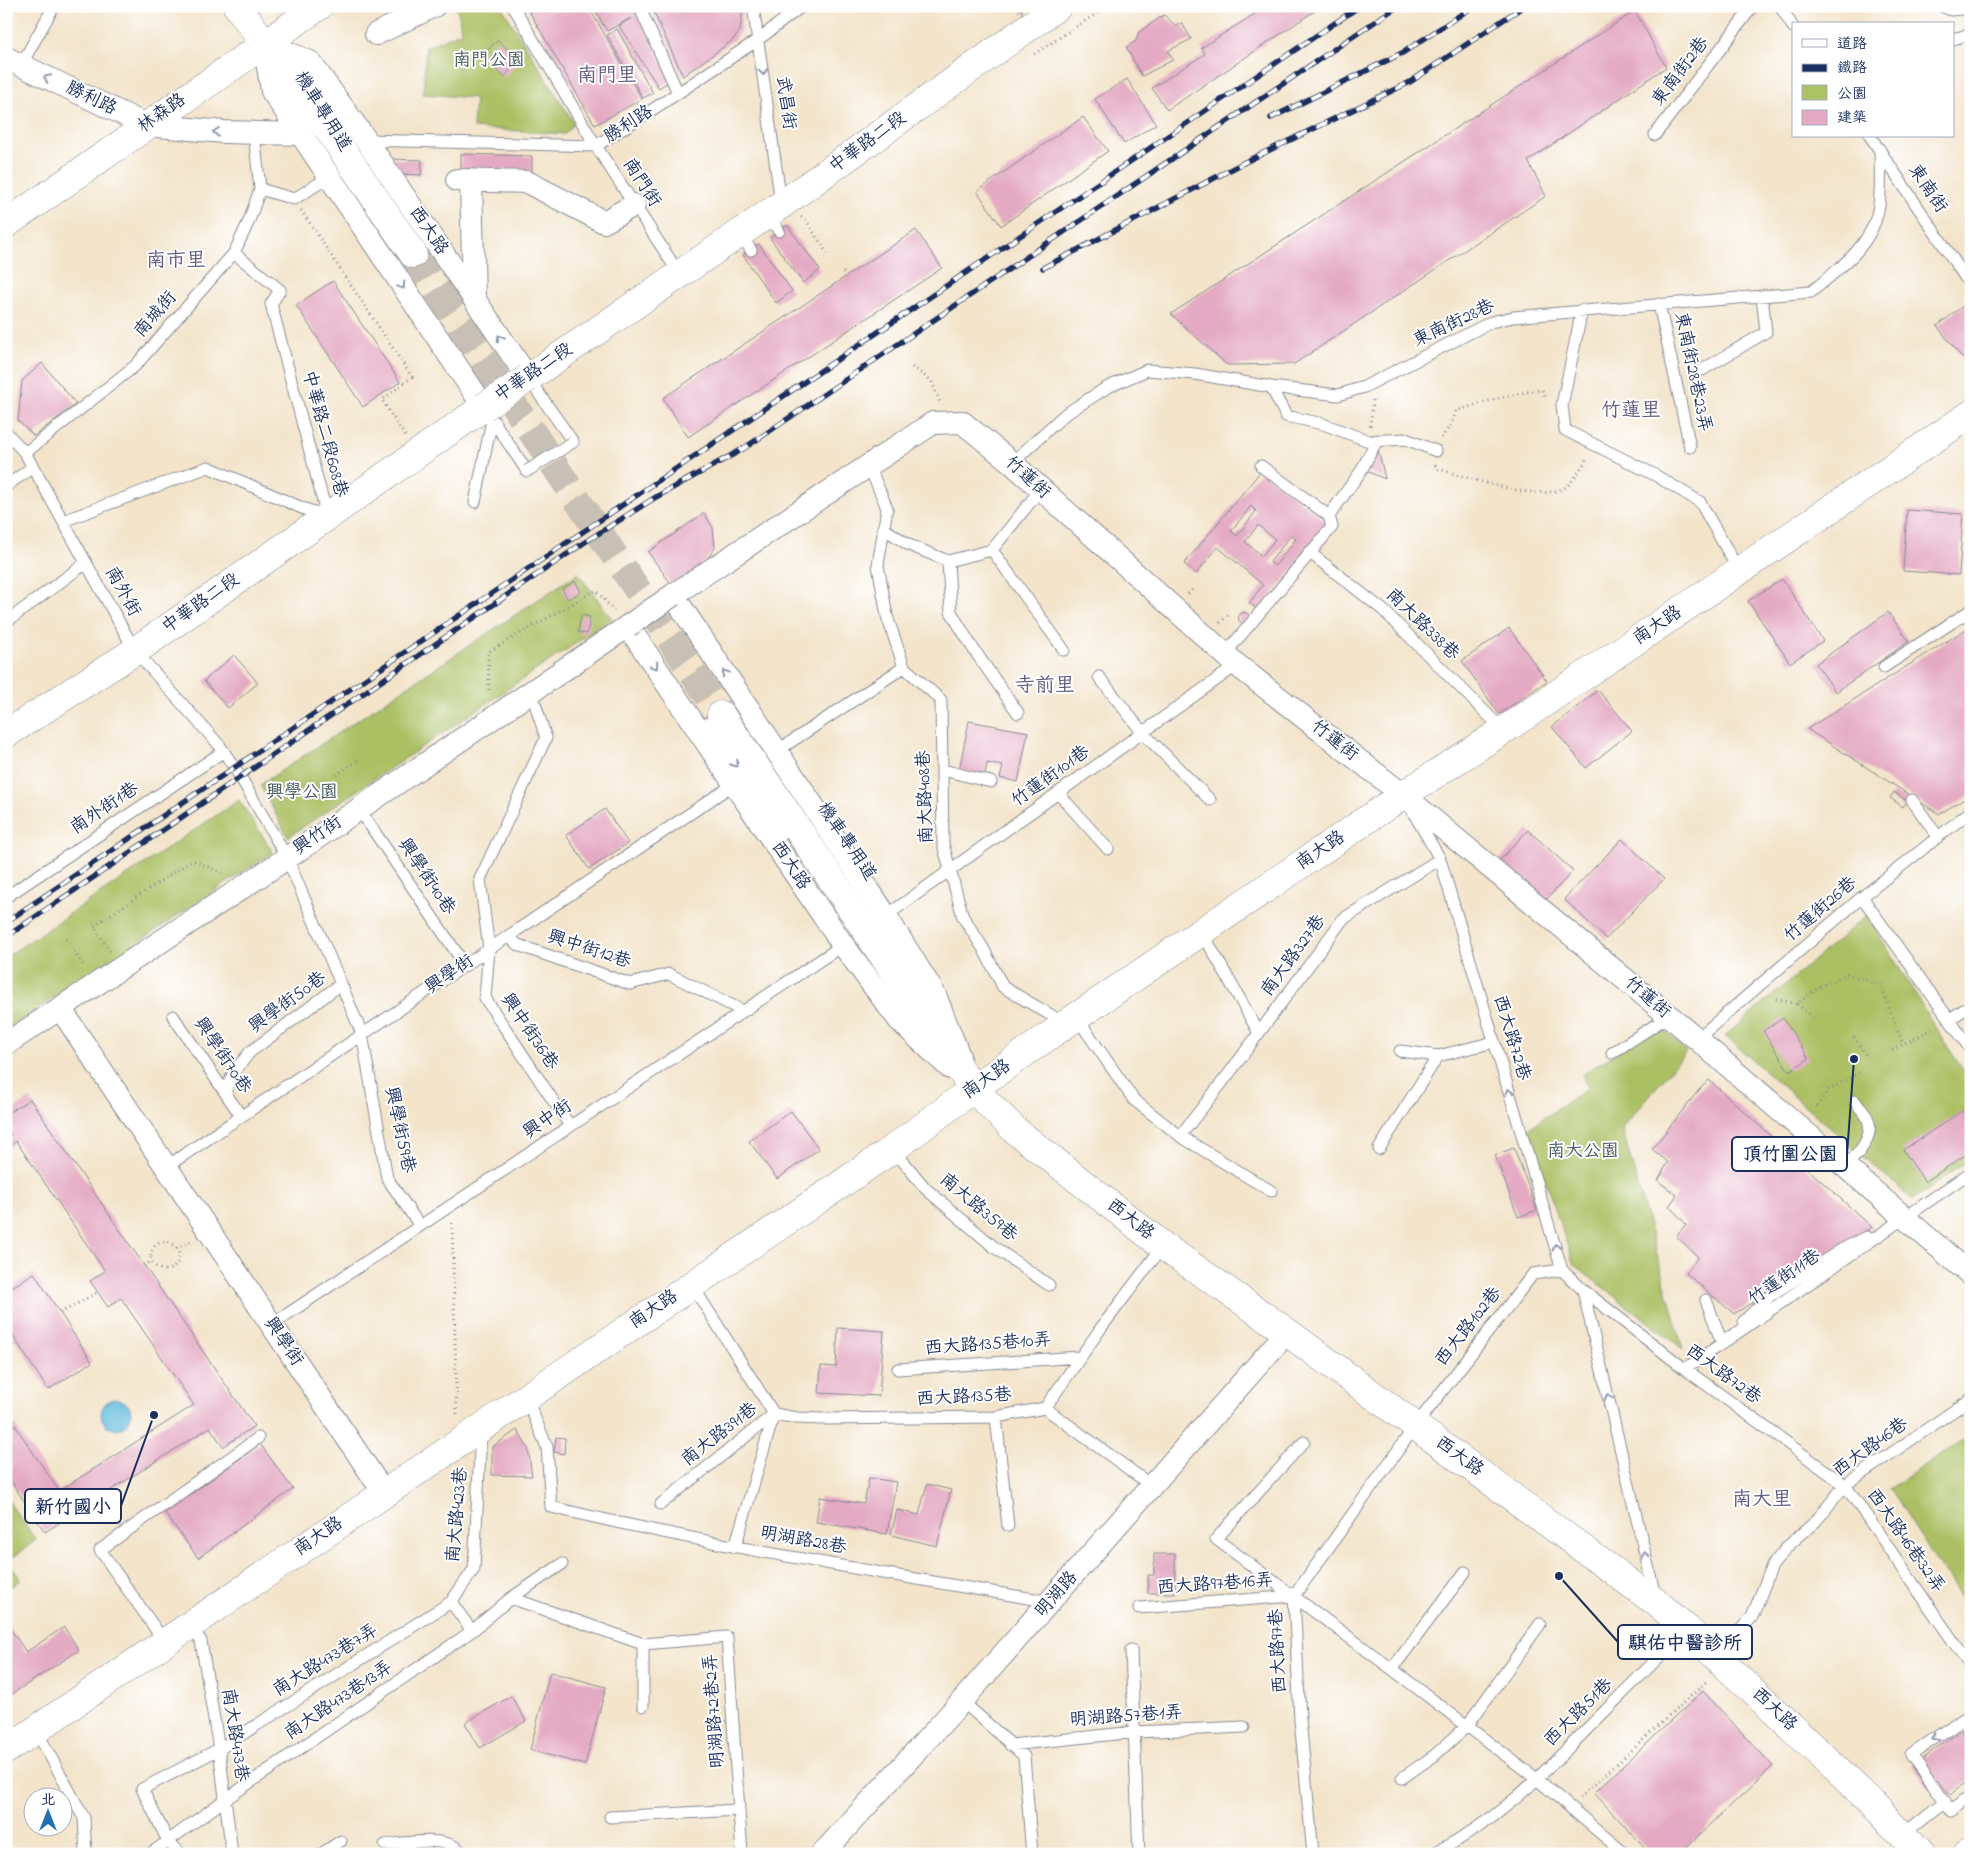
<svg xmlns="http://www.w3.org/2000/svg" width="1977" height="1860" font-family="'Indie Flower','LXGW WenKai TC',sans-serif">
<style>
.green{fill:#acc064;stroke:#647861}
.water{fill:#5cbadb;stroke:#3c749c}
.building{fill:#e4aac3;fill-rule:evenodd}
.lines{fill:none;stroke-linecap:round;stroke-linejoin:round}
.secondary-tunnel{stroke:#c8c0b4;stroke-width:28;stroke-dasharray:28 14;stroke-linecap:butt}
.lane-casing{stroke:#878a94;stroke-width:13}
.street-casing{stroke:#878a94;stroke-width:24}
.secondary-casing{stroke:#878a94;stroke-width:29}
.path{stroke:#878a94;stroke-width:3;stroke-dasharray:1 4;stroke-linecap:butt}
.lane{stroke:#fff;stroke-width:11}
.street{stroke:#fff;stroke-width:22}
.secondary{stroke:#fff;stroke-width:28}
.rail-casing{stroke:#1b2f5e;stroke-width:5.5}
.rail{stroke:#fff;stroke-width:4;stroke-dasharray:11;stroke-linecap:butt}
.lane-bridge-casing{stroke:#878a94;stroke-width:13;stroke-linecap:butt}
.street-bridge-casing{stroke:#878a94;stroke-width:24;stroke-linecap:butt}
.secondary-bridge-casing{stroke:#878a94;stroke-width:29;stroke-linecap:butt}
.lane-bridge{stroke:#fff;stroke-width:11}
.street-bridge{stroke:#fff;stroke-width:22}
.secondary-bridge{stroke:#fff;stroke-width:28}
.oneway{stroke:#8d97ae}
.labels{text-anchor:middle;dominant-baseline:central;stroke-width:4;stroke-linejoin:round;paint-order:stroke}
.park-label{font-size:18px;fill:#465a60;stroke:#fff}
.street-label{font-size:18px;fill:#1b2f5e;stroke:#fff}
.quarter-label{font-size:20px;fill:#615a81;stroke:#fff}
.leader{fill:none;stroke:#1b2f5e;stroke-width:2}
.callout-dot{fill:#1b2f5e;stroke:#fff;stroke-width:2}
.callout{fill:#fff;stroke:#1b2f5e;stroke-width:2}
.callout-label{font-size:19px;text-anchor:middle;font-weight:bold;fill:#1b2f5e}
</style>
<rect width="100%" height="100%" fill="#fff"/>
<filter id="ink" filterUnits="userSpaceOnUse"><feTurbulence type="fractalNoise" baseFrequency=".02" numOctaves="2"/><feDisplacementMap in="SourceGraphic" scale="10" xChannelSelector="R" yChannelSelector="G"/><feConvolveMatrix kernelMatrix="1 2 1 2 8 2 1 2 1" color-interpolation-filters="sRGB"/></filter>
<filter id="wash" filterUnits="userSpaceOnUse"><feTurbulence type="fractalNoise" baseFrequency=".0096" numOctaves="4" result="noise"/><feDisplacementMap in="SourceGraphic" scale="20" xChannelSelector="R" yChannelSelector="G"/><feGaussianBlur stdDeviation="1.12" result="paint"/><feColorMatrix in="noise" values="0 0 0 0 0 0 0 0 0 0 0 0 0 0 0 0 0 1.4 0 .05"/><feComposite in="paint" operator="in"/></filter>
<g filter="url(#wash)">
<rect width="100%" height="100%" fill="#f3e4ca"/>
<path class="green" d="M454,6H501L574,123L565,134L473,128L475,98L423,94L426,47L461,32L459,14Z
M578,573L612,619L288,837L260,785Z
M239,800L273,852L6,1030V957Z
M1867,915L1936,1029L1971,1082V1158L1913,1200L1725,1036Z
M1660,1024L1686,1052L1622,1128L1683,1349L1574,1265L1528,1129L1588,1088L1582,1075Z
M1971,1435V1613L1889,1489Z
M6,1498L36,1540L13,1557L6,1547Z
M6,1559L21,1580L6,1590Z"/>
<path class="water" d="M101 1414a15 15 0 1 1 30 0a15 15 0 1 1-30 0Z"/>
<g id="blocks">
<path class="building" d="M526,6H588L642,99L595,125Z
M593,6H635L671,80L659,88L619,26L631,18L607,31Z
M651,6H743L740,31L733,40L683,76Z
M1022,6H1035L1022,15Z
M1267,6H1322L1167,110L1152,88L1205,54L1201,48Z
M1635,11L1666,67L1528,161L1546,196L1294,364L1227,365L1171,314Z
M1164,15L1176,26L1182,23L1191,39L1168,51L1173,60L1142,76L1126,47L1136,41L1139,32Z
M617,29L653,93L643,98L607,35Z
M498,40L519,61L504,77L482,56Z
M1127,79L1156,124L1124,144L1095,99Z
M1083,117L1108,151L1001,226L977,191Z
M461,154L532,156V179L461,177Z
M389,159L422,160L421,175L398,174Z
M787,225L820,270L803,283L770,238Z
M916,230L942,268L688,437L663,398Z
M759,244L792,291L776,303L743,255Z
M333,281L400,382L363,407L296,305Z
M1968,302L1971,306V369L1937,326Z
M42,363L76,404L34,436L18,421L22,381Z
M1377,444L1385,479L1362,469Z
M1261,471L1329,524L1259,611L1249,603L1263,585L1218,547L1196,574L1184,564ZM1251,506L1256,511L1237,536L1231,531ZM1258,525L1275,539L1262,556L1245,542ZM1291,535L1296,539L1275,566L1270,562Z
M1907,510L1963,514L1959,575L1903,571Z
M704,513L713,528L715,548L704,563L672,585L648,552Z
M1782,579L1823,641L1790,663L1748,601Z
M575,581L581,592L568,599L562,589Z
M1888,612L1909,641L1836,692L1816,664Z
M1238.5 618a5.5 5.5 0 1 1 11 0a5.5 5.5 0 1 1-11 0Z
M581,615L590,617L587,634L578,632Z
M1971,626V795L1939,814L1807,729Z
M1509,628L1547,681L1499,714L1462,661Z
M234,655L258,683L228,708L204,681Z
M1598,690L1632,731L1586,768L1552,727Z
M969,721L1028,732L1018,782L1000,778L1003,766L987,763L985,775L959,770Z
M1894,792L1907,801L1903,807L1890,798Z
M605,809L628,843L589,869L566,835Z
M1528,830L1573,871L1543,903L1499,861Z
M1622,839L1664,879L1606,939L1564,899Z
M1783,1018L1809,1059L1789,1071L1763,1031Z
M1709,1080L1872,1227L1734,1314L1686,1273L1698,1257L1676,1236L1686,1224L1669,1206L1677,1195L1658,1181L1668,1162L1652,1149L1698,1091Z
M30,1099L254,1426L223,1447L210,1427L45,1532L6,1474V1412L59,1491L194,1405L121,1298L108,1307L90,1281L105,1271L16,1141L6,1150V1138L11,1135L6,1128V1114Z
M791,1111L819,1149L777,1179L749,1141Z
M1962,1111L1971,1124V1151L1925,1182L1903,1150Z
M1514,1148L1537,1210L1518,1217L1495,1155Z
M1971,1183V1206L1967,1201L1968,1190Z
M34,1273L92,1362L48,1390L6,1325V1291Z
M838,1328L884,1331L879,1396L819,1393L821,1366L836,1367Z
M517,1430L528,1448L532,1476L492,1475V1447Z
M556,1437L565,1438L564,1454L554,1452Z
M260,1444L293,1489L198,1558L165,1513Z
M869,1478L896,1482L887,1534L816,1522L820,1497L864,1504Z
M927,1484L951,1490L937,1546L891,1535L897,1510L919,1515Z
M1154,1554H1175V1593H1148V1575H1154Z
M6,1622L26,1652L64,1627L79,1650L6,1698Z
M550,1672L606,1687L585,1765L530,1750Z
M1703,1691L1773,1766L1679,1854H1651L1594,1793Z
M511,1696L526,1721L480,1748L465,1723Z
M1960,1730L1971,1744V1780L1950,1795L1938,1779L1927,1788L1911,1767Z"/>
</g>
</g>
<g filter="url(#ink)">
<use href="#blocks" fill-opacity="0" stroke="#878a94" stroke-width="1"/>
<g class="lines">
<path class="secondary-tunnel" d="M413,254L721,715"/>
<defs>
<path id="lane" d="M513,6L596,146L680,275
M639,6L678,93
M753,6L781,203
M1780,6L1793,27
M1941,6L1951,10L1971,8
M1953,39L1971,34
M21,65L54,6
M1655,135L1753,6
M1870,136L1971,286
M366,140L596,146L678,93L759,39L802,6
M260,189L294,199L329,177
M768,215L779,231
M740,233L751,250
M234,253L280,290L271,304L327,516
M1659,304L1690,447
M1582,310L1562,405L1565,430L1655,475L1700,502L1739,571
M1702,370L1766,332L1762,296
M528,378L573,442
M1271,387L1286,416L1323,424L1369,441L1406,439L1436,451
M490,416L527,471
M6,432L25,453L33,467L135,651L220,746L241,778L287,858L341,984
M25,453L136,365L234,253L249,221L260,189L254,133
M1012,463L1064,415L1106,388L1147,370L1195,374L1271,387L1338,395L1364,387L1491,322L1513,317L1811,292C1837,270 1871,247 1878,211C1882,193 1880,169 1880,150
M869,466L887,508L878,565L887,616L904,667L941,700L943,844L963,917L983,948L1003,987L1066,1024L1082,1025L1134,1100L1180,1136L1271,1191
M1261,466L1329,516
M6,486L33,467
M475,502L492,420
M63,521L208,467L302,508L325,516
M883,528L909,545L948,561L951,612L974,650L1018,713
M992,550L1064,650
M1309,552L1383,610L1503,730
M948,561L992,550L1040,490
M6,622L86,563
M1225,654L1332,527L1329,516L1361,471L1377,440
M1884,667L1971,610
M1099,677L1143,733L1210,800
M531,691L546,738L480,879L489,949L485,998L570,1126
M708,723L782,834
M777,751L904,667
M943,770L991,782
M1058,793L1108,849
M1912,800L1938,837
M359,809L465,965
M1413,812L1440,859L1562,1270L1583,1290L1655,1596
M6,897L224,751
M1862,897L1971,1050
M886,916L1237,665
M1202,932L1259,1033
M508,936L518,945L630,984L669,974L743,1011
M173,1016L241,1116
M1950,1019L1971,1005
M1697,1039L1862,897L1971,811
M1400,1051L1438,1056
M1612,1053L1669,1016
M225,1092L234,1072L250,1052L341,984L362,1034L387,1178L420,1226
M1180,1136L1228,1075L1343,919L1440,859
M893,1149L926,1189L994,1247L1049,1285
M1379,1149L1438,1056L1494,1042
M1846,1165C1858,1155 1876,1135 1867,1117C1864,1112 1858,1106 1855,1101
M166,1167L734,784
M1583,1290L1685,1369L1845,1485L1971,1667
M1706,1300L1722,1343L1727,1338
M1744,1321L1771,1295L1841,1250L1866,1237
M271,1325L843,945
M898,1369L1080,1357
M1685,1369L1971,1172
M526,1397L547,1447L551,1507C716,1547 884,1573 1051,1602
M1045,1408L1152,1486
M996,1417L1008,1526
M481,1431L474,1569L451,1602L472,1631L511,1598L643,1644
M1304,1442L1216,1539L1392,1669L1538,1780L1625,1854
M661,1504L774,1414L692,1285
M735,1547L774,1414L797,1418L823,1419L996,1417L1045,1408L1101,1328L1163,1246
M511,1598L562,1564
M1139,1608L1294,1596
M190,1625L201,1641L219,1749L232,1854
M164,1641L100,1550L258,1438
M1131,1650L1139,1854
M1716,1657L1752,1617L1772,1566L1788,1546L1816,1521L1845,1485L1971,1399
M1392,1669L1465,1572
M962,1701L1024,1756L1032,1854
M643,1706V1644L727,1637L742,1854
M36,1730L84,1818L86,1854
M1971,1732L1962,1719L1911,1755L1951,1811L1971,1797
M1010,1745L1135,1732L1244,1727
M1402,1778L1435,1755L1467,1726L1540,1624
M610,1817L739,1810
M1902,1835L1945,1801
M385,1845C406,1843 450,1834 463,1854
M150,1854L226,1799L472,1631
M181,1854L168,1841L142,1789L219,1749L451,1602
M321,1854L341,1841
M1313,1854L1300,1720L1294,1596L1416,1425L1533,1274L1562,1270
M1432,1854C1497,1822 1536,1781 1585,1731C1619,1697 1653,1663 1687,1629"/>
<path id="street" d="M376,34L434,6
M264,43L310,62L366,140L528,378
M264,43L272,91L484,407
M6,58L146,125L224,132L300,134
M457,180L527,182L604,222L634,205
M471,180L474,299
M60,1008L384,1493
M6,1044L287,858L628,626L843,945L899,1020L950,1068
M959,1056L935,995L886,916L673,595L933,423L962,422L1012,463L1237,665L1403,795L1697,1039L1971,1275
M822,1854L962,1701L1287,1332"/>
<path id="secondary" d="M237,6L330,132L413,254
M6,224L319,6
M528,378L781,205L1058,6
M721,715L973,1089L1016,1131L1163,1246L1287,1332L1657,1603L1687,1629L1872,1803L1920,1854
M6,734L135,651L484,407
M6,1750L893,1149L973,1089L1066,1024L1403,795L1504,730L1971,414
M1966,1854L1971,1850"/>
</defs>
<use href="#lane" class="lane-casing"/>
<use href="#street" class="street-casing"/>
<use href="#secondary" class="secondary-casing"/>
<path class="path" d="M1034,54L1099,12V6
M301,210L412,377L382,400L405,436
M801,217L805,219L829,256
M843,272L846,275
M912,367L931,380L940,402
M1370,426L1373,399
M1441,438L1450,426L1456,411C1485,402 1512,393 1542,390L1547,399
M1435,465L1438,469C1469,477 1536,503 1564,488C1572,484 1584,465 1587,457
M1188,594L1195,587
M1220,623L1228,615
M489,690L488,652L596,590L614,611
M336,775L358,760
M66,939L85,968
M110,951L94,926L192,860L222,873
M1776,999L1797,1004L1817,988L1847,974L1880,984L1903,1044
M1797,1004L1813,1017
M1854,1037L1866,1055
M1892,1050L1936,1027
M1817,1107L1828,1090L1859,1073
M452,1223L457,1417
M151 1256a14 14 0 1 1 28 0a14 14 0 1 1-28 0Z
M176,1248L192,1241
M144,1266L152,1261
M60,1313L98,1292
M6,1351L18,1344
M1580,1798L1708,1680"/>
<use href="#lane" class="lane"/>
<use href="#street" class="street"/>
<use href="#secondary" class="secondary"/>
<defs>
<path id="rail" d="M1271,118L1404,52L1474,6
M1043,268L1245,162L1410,82L1524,6
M6,922L1360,6
M6,937L585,542L656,497L743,449L1398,6"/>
</defs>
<use href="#rail" class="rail-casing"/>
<use href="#rail" class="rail"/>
<defs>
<path id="lane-bridge" d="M527,471L573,442"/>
<path id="street-bridge" d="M628,626L673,595"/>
<path id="secondary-bridge" d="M484,407L528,378"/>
</defs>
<use href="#lane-bridge" class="lane-bridge-casing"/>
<use href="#street-bridge" class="street-bridge-casing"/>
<use href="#secondary-bridge" class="secondary-bridge-casing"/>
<use href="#lane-bridge" class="lane-bridge"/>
<use href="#street-bridge" class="street-bridge"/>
<use href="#secondary-bridge" class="secondary-bridge"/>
</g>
<defs><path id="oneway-chevron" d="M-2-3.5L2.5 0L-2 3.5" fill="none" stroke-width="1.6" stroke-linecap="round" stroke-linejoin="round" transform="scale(1.25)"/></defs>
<g class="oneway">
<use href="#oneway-chevron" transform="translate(763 72) rotate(82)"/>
<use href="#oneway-chevron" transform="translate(47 78) rotate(-154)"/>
<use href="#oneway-chevron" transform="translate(216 132) rotate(-175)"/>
<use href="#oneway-chevron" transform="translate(402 286) rotate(56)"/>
<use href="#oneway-chevron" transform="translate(500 338) rotate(-124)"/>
<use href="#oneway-chevron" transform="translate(655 666) rotate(56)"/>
<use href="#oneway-chevron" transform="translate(725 673) rotate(-124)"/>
<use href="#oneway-chevron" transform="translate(735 764) rotate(56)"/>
<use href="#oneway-chevron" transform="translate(1509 1092) rotate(-107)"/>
<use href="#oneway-chevron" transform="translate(1556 1247) rotate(-107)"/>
<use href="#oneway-chevron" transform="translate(1608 1397) rotate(-103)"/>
<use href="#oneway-chevron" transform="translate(1645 1555) rotate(-103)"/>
<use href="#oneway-chevron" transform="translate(1935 1738) rotate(144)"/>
</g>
</g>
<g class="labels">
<g class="park-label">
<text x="489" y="61">南門公園</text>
<text x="302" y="793">興學公園</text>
<text x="1583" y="1152">南大公園</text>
</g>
<g class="street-label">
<text transform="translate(1681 72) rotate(-53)">東南街2巷</text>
<text transform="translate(91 99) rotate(26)">勝利路</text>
<text transform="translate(785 103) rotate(82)">武昌街</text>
<text transform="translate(322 112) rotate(58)">機車專用道</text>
<text transform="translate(162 114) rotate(-35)">林森路</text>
<text transform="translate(629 125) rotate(-33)">勝利路</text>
<text transform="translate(868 143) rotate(-36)">中華路二段</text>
<text transform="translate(641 183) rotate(57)">南門街</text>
<text transform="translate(1927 189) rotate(56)">東南街</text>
<text transform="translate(428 231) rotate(56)">西大路</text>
<text transform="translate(156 315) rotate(-49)">南城街</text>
<text transform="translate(1454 324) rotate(-25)">東南街28巷</text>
<text transform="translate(1692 372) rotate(78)">東南街28巷23弄</text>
<text transform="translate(534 373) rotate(-34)">中華路二段</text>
<text transform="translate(324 434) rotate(75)">中華路二段608巷</text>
<text transform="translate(1027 478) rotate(42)">竹蓮街</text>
<text transform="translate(122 592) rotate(61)">南外街</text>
<text transform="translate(201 604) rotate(-35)">中華路二段</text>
<text transform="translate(1422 625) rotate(44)">南大路338巷</text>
<text transform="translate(1658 626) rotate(-34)">南大路</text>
<text transform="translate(1334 741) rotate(38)">竹蓮街</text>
<text transform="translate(1051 777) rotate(-36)">竹蓮街101巷</text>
<text transform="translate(926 797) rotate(-92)">南大路408巷</text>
<text transform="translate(105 809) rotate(-34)">南外街1巷</text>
<text transform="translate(318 836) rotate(-34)">興竹街</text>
<text transform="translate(846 842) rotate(56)">機車專用道</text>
<text transform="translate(1321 851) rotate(-34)">南大路</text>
<text transform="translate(790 866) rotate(56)">西大路</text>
<text transform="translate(426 877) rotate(56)">興學街40巷</text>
<text transform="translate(1821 910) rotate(-41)">竹蓮街26巷</text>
<text transform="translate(589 950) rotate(18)">興中街12巷</text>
<text transform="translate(1294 956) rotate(-54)">南大路327巷</text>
<text transform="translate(450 975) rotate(-34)">興學街</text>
<text transform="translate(1647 998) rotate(40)">竹蓮街</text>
<text transform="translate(288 1003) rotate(-36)">興學街50巷</text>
<text transform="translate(529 1032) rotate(56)">興中街36巷</text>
<text transform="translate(1511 1038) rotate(73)">西大路72巷</text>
<text transform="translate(222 1056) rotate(56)">興學街70巷</text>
<text transform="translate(987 1080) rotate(-35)">南大路</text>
<text transform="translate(548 1120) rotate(-34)">興中街</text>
<text transform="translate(399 1130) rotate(78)">興學街59巷</text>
<text transform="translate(978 1208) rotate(40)">南大路359巷</text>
<text transform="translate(1130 1220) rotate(38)">西大路</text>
<text transform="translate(1785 1278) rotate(-35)">竹蓮街11巷</text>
<text transform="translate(654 1310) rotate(-34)">南大路</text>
<text transform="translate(1469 1327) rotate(-52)">西大路102巷</text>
<text transform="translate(283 1342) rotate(56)">興學街</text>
<text transform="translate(988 1345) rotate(-4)">西大路135巷10弄</text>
<text transform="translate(1723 1375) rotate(36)">西大路72巷</text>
<text transform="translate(964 1398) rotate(-3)">西大路135巷</text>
<text transform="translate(720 1435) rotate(-38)">南大路391巷</text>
<text transform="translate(1871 1448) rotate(-36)">西大路46巷</text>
<text transform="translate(1459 1457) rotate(36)">西大路</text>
<text transform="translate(458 1515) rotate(-85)">南大路423巷</text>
<text transform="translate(319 1537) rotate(-34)">南大路</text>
<text transform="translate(803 1541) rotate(10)">明湖路28巷</text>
<text transform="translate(1905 1541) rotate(55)">西大路46巷32弄</text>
<text transform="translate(1215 1585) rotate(-4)">西大路97巷16弄</text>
<text transform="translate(1057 1595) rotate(-49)">明湖路</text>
<text transform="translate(1279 1651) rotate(-93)">西大路97巷</text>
<text transform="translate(326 1661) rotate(-32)">南大路473巷7弄</text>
<text transform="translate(339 1701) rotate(-34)">南大路473巷13弄</text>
<text transform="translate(1774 1710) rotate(43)">西大路</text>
<text transform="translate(715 1711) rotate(-94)">明湖路72巷2弄</text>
<text transform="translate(1579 1713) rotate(-45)">西大路51巷</text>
<text transform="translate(1126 1717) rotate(-4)">明湖路57巷1弄</text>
<text transform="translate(234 1735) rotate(81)">南大路473巷</text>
</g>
<g class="quarter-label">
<text x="607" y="76">南門里</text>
<text x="176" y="261">南市里</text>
<text x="1631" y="411">竹蓮里</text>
<text x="1045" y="686">寺前里</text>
<text x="1762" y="1500">南大里</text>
</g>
</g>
<path class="leader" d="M1854 1059L1847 1154M154 1415L121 1506M1559 1576L1618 1642"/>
<g class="callout-dot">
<circle cx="1854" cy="1059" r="5"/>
<circle cx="154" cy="1415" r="5"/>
<circle cx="1559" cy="1576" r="5"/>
</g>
<g class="callout">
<rect x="1732" y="1137" width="115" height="34" rx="5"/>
<rect x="25" y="1489" width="96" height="34" rx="5"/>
<rect x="1618" y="1625" width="134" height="34" rx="5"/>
</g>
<g class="callout-label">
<text x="1790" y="1160">頂竹圍公園</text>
<text x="73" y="1513">新竹國小</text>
<text x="1685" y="1649">騏佑中醫診所</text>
</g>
<rect width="1977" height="1860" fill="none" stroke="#fff" stroke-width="25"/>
<rect x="1792" y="22" width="162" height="115" fill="#ffffff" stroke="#a4acbf"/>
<rect x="1802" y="39" width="25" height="8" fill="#ffffff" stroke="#a4acbf"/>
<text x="1837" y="48" font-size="15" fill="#1b2f5e">道路</text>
<rect x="1802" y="64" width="25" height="8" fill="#1b2f5e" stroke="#a4acbf"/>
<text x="1837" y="72" font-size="15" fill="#1b2f5e">鐵路</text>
<rect x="1802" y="85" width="25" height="15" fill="#acc064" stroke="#a4acbf"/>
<text x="1837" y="98" font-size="15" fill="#1b2f5e">公園</text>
<rect x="1802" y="110" width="25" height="15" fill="#e4aac3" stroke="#a4acbf"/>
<text x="1837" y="122" font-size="15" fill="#1b2f5e">建築</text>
<g transform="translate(48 1812)"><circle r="24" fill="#ffffff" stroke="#a4acbf"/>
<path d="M0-4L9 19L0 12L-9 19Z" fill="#1f6fb2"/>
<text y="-8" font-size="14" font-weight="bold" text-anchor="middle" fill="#1b2f5e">北</text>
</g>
</svg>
